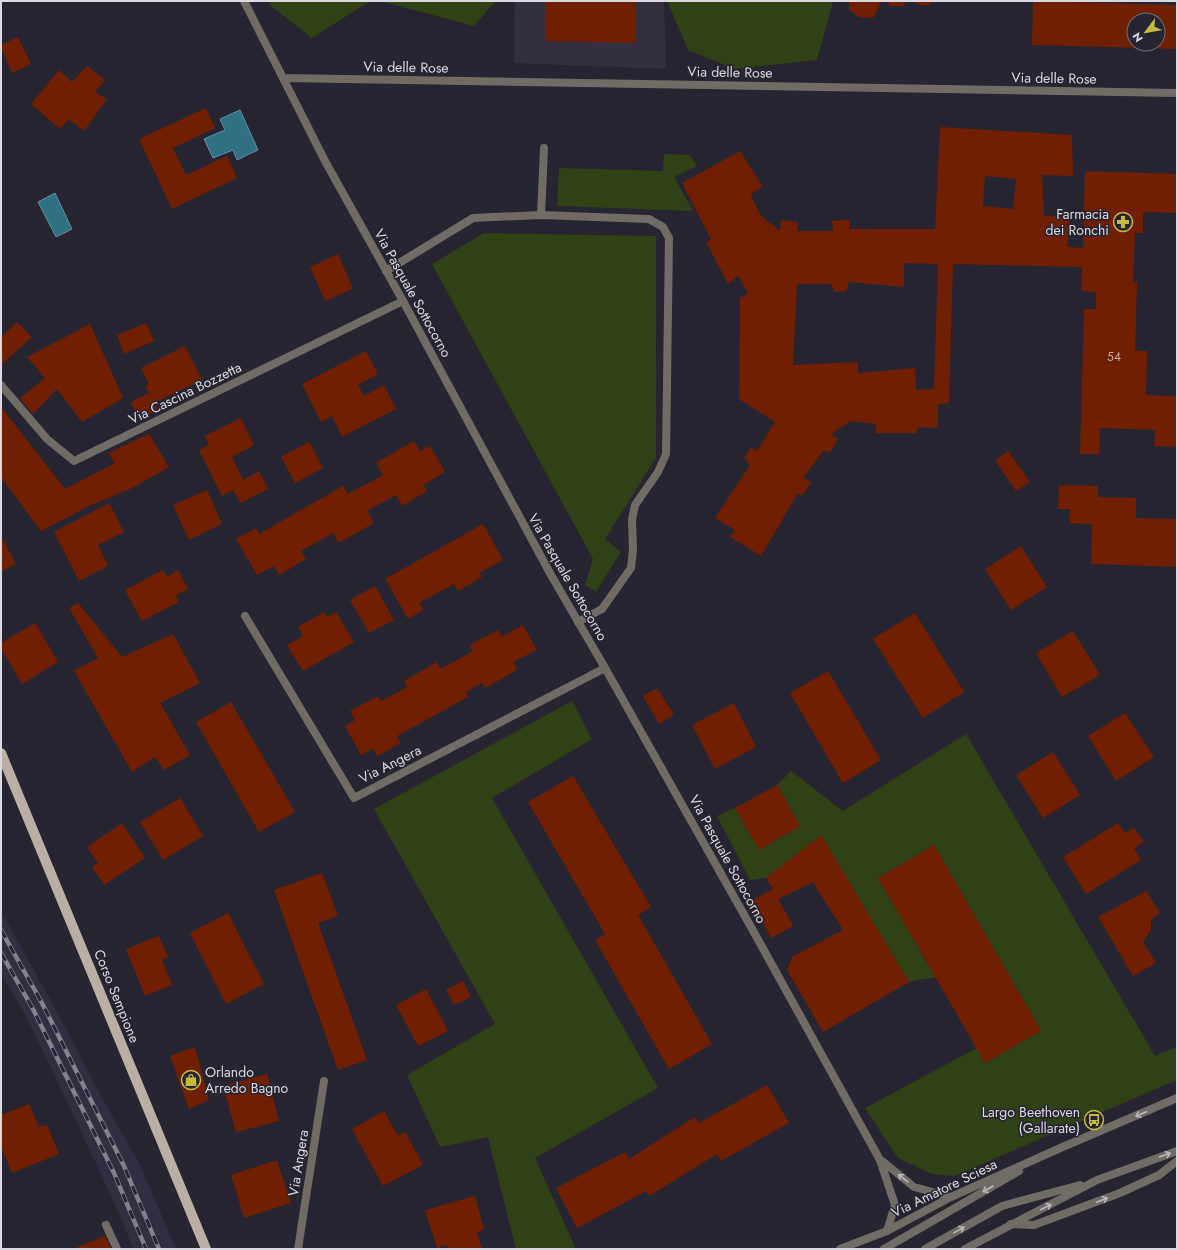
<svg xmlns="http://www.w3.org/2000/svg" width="1178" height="1250" font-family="Jost,sans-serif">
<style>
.built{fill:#322d40}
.education{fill:#342f3f}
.green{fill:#304115}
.water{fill:#2f7183;stroke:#62909f}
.building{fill:#701f00;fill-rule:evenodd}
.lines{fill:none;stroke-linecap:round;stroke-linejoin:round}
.service{stroke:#716b66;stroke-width:8}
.minor{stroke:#716b66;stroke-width:8}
.tertiary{stroke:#716b66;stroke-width:8}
.primary{stroke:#bbafa5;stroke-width:10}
.rail-casing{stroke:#83818b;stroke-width:4.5}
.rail{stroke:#282532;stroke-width:3;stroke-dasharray:9;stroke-linecap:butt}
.oneway{stroke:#bab8bc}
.labels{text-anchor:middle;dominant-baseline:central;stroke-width:3;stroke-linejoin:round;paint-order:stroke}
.number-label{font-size:12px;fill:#c0aaa9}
.street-label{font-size:14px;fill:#dad9e1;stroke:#282532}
.poi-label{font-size:14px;fill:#dad9e1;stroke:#282532;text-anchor:end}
</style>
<rect width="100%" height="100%" fill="#282532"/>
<path class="built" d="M1,911L56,1010L102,1098L140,1165L176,1249H133L123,1222L73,1114L25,1014L1,974Z"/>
<path class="education" d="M515,1H664L666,69L514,63Z"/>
<path class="green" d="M269,1H370L312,38L271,6Z
M380,1H495L474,26Z
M667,1H833L817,60L735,69L688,50Z
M664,154L690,155L697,166L674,177L693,211L557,206L559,168L663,171Z
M484,233L656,236V458L605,539L621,552L596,592L585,585L593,559L432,264Z
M572,701L592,739L492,798L658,1088L535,1158L576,1249H516L488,1137L440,1147L407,1075L495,1024L374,809Z
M966,734L1155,1056L1177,1047V1080L954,1176L932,1174L898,1158L865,1108L977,1048L985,1063L1041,1031L934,845L878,878L935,977L909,982L821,836L766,878L750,880L717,816L735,808L759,849L800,826L777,785L791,771L843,811Z"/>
<path class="water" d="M240,110L258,150L237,160L233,150L213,158L204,139L225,130L220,119Z
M55,193L72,229L56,237L38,202Z"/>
<path class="building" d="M546,1H635V43L545,41Z
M849,1H882L873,18L859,17L849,10Z
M887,1H907L903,6H890Z
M914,1H933L930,5H919Z
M1033,1H1071V2L1177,5V49L1032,45ZM1134,20H1158V44H1134Z
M18,37L31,64L12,73L1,48V45Z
M87,66L105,80L95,92L107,99L84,131L69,119L60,129L31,104L59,70L72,82Z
M206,108L215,128L173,148L186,175L227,156L237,178L172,209L139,139Z
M940,127L1072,135L1073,176L1042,175L1044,216L1070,215L1067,247L1083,248L1085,171L1177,174V213L1143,212V233H1135L1133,283L1137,282L1135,351H1147L1146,395L1177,396V447L1154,446L1155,430L1100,428L1099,454H1080L1084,309H1096V292L1082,291V267L953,264L949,403L938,404V428L917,427V433H876V424L851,421L831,434L838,439L830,453L824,450L803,478L811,482L803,495L798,493L761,556L730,537L735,530L715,518L750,465L744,458L751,447L757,451L775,422L739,399L740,298L748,294L738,276L728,284L706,242L711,239L682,183L740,151L763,187L750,194L761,216L780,231L781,220L798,222L797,231H833L832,221L850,220L849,229H935ZM985,176L1016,179L1013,209L983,206ZM904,263L938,264L934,389L916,390L915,368L858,373V362L793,365L797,284H831L834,292L847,291L848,282L904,287Z
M338,254L353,289L325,301L310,267Z
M17,322L32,337L1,365V337Z
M146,323L154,341L124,354L117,335Z
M90,324L123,398L82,422L57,389L33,414L20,398L45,378L27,357Z
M185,346L202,380L154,403L158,410L139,420L131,402L149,393L145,386L149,384L141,368Z
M366,351L378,374L358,385L364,396L384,385L396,409L342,437L332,416L321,422L302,384Z
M1,407L65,489L115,463L108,453L149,434L169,467L132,488L89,506L41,531L1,477Z
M241,418L254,445L232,457L243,480L259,471L268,489L240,503L233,490L222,496L199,450L209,445L205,436Z
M414,441L420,451L430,446L445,472L423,485L427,491L402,506L396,495L367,511L374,523L339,543L333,533L301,551L306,559L279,575L274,566L257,575L236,539L256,528L259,534L343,486L348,494L383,475L376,463Z
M309,442L323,468L295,483L281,457Z
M1008,451L1030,482L1016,491L995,460Z
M1059,485L1098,486V497L1136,498V518L1177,519V567L1091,564L1092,524L1069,523L1070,509H1058Z
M207,490L222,524L189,540L173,505Z
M109,503L124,532L98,545L108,566L79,581L54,532Z
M483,524L503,560L479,573L482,577L458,591L454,584L419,603L423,610L408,619L385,579Z
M1,536L16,564L1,572Z
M1021,546L1047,587L1011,610L985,569Z
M163,570L167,577L178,570L188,589L176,595L179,602L142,621L125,590Z
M375,586L394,620L369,633L350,600Z
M78,603L122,657L173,634L200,683L160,703L190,755L164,770L155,757L132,772L74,671L98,658L69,608Z
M324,612L327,617L336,612L354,642L303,671L287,645L303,636L298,627Z
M915,613L964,692L923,718L873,639Z
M35,623L58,662L22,684L1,648V643Z
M523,625L537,650L513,662L517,670L485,688L482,683L466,692L468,697L397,736L401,743L377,756L373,749L361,755L345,726L355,720L350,711L378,696L381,701L396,693L407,687L404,681L437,662L440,669L450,664L473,651L470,645L498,630L501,637Z
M1073,631L1100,675L1062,697L1036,653Z
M828,671L881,760L843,783L790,693Z
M657,688L674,715L659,724L643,696Z
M231,702L295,812L259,832L196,722Z
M734,703L756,747L715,769L692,725Z
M1125,713L1154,757L1116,781L1088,736Z
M1053,752L1080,795L1043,818L1016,775Z
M573,776L651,907L638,915L712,1044L669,1069L595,940L605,934L528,802Z
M777,785L800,826L759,850L735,808Z
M180,798L203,836L163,860L140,822Z
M122,823L145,858L104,885L92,867L98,863L87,847Z
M1118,823L1125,833L1134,828L1144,842L1134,848L1141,860L1086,894L1063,857Z
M821,835L909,982L823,1032L787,970L792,957L843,930L813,882L778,899L793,926L771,938L751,901L773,889L766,878Z
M934,845L1041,1031L985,1063L878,878Z
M322,873L338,916L318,923L367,1060L338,1070L274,890Z
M1146,891L1160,913L1151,919V930L1143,942L1156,963L1133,976L1098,917Z
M228,913L264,984L226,1004L190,933Z
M159,936L168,957L162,960L172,985L145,996L126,949Z
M463,981L471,997L454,1005L446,990Z
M426,989L448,1031L418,1046L396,1005Z
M195,1047L209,1100L189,1109L170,1056Z
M267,1074L279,1121L236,1132L223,1086Z
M767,1085L789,1123L721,1161L717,1154L649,1196L646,1191L577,1228L556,1188L625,1152L629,1159L695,1117L699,1123Z
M29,1104L39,1127L47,1125L59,1154L12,1173L1,1146V1115Z
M384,1111L398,1136L405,1132L423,1165L383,1186L352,1129Z
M277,1160L291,1203L244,1218L231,1175Z
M475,1196L484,1230L477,1232L482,1249H448L447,1245L437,1248L425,1210Z
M105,1236L111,1249H73Z"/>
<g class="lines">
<path class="service" d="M541,215L544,148
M386,271L473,218L541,215L649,219L663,227L669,238L666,454L658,472L635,505L632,520L633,549L631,568L602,609L578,622
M1011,1224L1034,1225L1120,1193L1159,1175L1177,1161"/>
<path class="minor" d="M244,1L325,161L403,301L551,575L605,668L751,927L880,1160L895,1205L887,1231
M283,78L1177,93
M1,385L47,439L74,461L403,301
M245,616L354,798L605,668
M881,1160L914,1187L951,1197
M106,1225L117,1249
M298,1249L324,1081"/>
<path class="tertiary" d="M840,1249L887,1231L951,1197L1058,1149L1177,1098
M884,1249L1019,1171
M925,1249L1002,1206L1080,1185
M965,1249L1097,1180L1177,1151"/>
<path class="primary" d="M1,753L206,1249"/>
<defs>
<path id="rail" d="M1,930L42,1003L124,1166L159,1249
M1,953L33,1009L114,1173L146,1249"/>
</defs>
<use href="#rail" class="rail-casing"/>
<use href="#rail" class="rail"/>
</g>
<defs><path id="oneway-shaft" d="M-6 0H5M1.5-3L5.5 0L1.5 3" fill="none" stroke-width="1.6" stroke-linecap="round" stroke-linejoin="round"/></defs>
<g class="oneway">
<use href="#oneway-shaft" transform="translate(1141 1114) rotate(157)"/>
<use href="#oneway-shaft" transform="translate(1165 1155) rotate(-20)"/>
<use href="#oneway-shaft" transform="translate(903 1178) rotate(-141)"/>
<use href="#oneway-shaft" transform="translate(988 1189) rotate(150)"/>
<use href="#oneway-shaft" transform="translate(1102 1200) rotate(-21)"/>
<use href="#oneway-shaft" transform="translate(1046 1207) rotate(-27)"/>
<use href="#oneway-shaft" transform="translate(959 1230) rotate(-29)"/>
</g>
<defs>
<symbol id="pharmacy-ring" viewBox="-11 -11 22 22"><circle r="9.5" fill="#282532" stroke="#c7bb3c" stroke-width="1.5"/><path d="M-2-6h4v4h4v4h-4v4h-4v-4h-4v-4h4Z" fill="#c7bb3c"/></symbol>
<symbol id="shop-ring" viewBox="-11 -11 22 22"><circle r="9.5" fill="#282532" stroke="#c7bb3c" stroke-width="1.5"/><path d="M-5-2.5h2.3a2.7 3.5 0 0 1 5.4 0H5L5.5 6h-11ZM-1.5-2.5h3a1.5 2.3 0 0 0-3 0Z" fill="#c7bb3c"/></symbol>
<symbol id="bus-ring" viewBox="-11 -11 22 22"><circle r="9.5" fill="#282532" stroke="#c7bb3c" stroke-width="1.5"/><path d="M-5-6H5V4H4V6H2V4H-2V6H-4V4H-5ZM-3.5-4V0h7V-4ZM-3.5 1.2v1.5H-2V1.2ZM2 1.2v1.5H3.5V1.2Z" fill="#c7bb3c"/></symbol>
</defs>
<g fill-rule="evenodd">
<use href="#pharmacy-ring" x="1112" y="211" width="22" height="22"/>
<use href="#shop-ring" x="180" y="1069" width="22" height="22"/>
<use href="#bus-ring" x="1083" y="1109" width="22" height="22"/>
</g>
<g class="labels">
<g class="number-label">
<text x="1114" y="357">54</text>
</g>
<g class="street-label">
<text transform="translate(406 67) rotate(1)">Via delle Rose</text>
<text transform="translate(730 72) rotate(1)">Via delle Rose</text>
<text transform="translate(1054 78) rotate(1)">Via delle Rose</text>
<text transform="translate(413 293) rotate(61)">Via Pasquale Sottocorno</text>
<text transform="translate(185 393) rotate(-26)">Via Cascina Bozzetta</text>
<text transform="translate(568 577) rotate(60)">Via Pasquale Sottocorno</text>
<text transform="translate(390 764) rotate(-27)">Via Angera</text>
<text transform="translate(728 859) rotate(61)">Via Pasquale Sottocorno</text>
<text transform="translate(117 996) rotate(68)">Corso Sempione</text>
<text transform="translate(298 1163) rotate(-81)">Via Angera</text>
<text transform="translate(944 1188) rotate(-26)">Via Amatore Sciesa</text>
</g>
<g class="poi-label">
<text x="1109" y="214">Farmacia<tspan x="1109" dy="16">dei Ronchi</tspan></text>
<text x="205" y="1072" text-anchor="start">Orlando<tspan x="205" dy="16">Arredo Bagno</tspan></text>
<text x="1080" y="1112">Largo Beethoven<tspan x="1080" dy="16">(Gallarate)</tspan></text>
</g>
</g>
<rect width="1178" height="1250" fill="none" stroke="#dad9e1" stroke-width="4"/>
<g transform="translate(1146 32) rotate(238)"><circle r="19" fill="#282532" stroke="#6f6d78"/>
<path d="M0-3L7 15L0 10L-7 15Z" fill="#c7bb3c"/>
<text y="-6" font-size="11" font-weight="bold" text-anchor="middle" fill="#dad9e1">N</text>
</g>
</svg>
